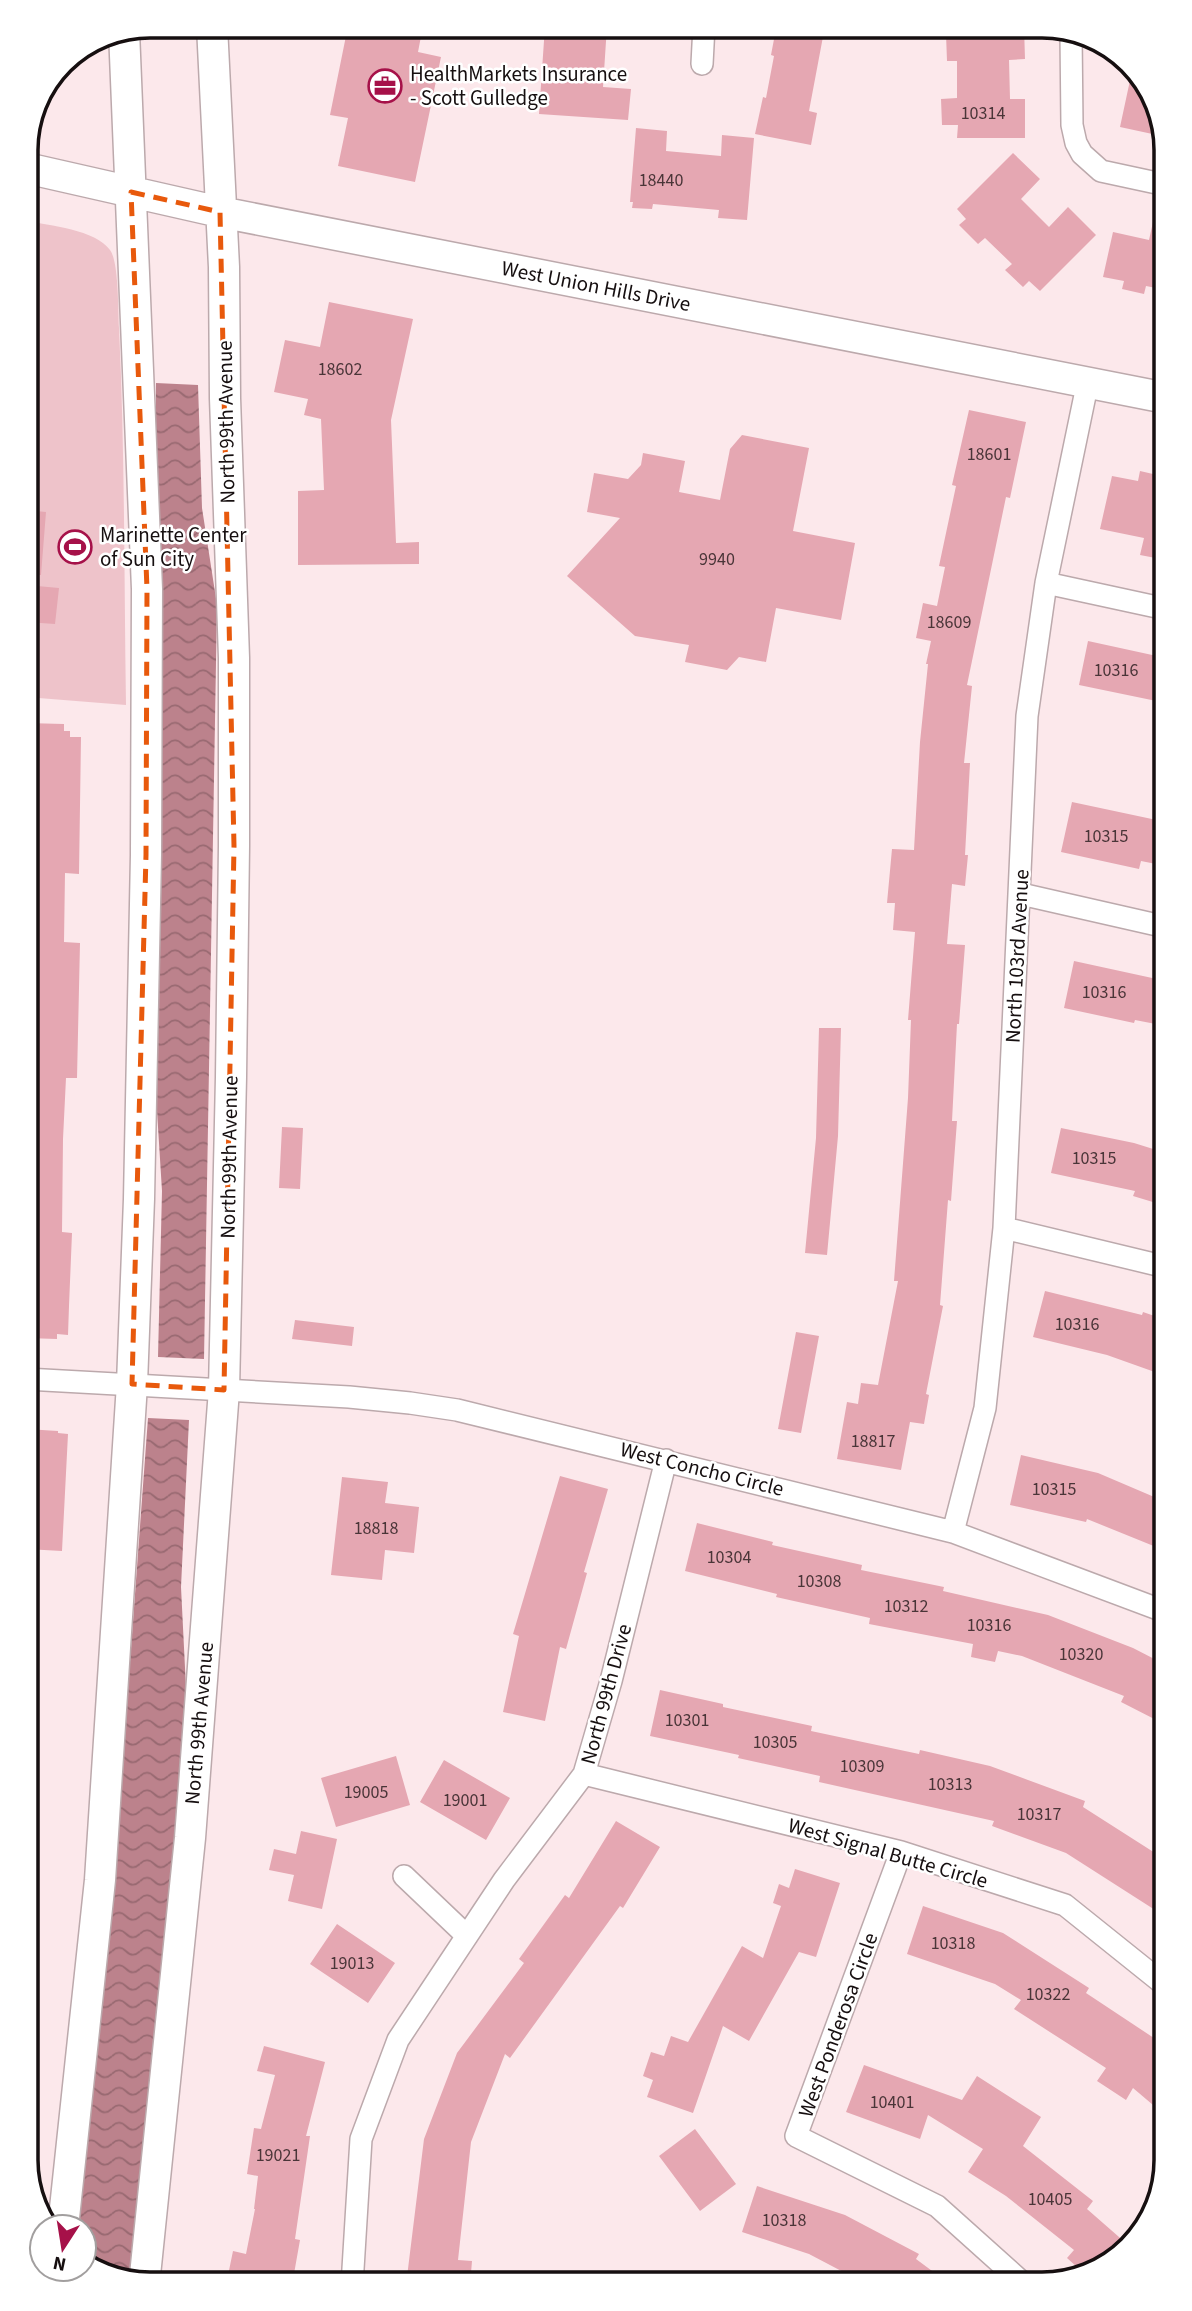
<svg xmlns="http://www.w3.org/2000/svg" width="1192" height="2311" font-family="'Source Sans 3',sans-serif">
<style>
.green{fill:#eec3ca}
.water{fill:url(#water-waves)}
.building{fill:#e5a7b2}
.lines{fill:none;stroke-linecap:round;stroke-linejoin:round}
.minor-casing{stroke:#bca9ac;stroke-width:24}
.secondary-casing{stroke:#bca9ac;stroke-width:33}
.minor{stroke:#fff;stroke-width:21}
.secondary{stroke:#fff;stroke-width:30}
.marked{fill:none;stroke:#e8590c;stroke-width:5;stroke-dasharray:14 9;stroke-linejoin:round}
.labels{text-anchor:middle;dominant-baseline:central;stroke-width:5;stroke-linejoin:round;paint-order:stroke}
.number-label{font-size:18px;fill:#4a3538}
.poi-label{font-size:21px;fill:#160f10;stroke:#fff;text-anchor:start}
.street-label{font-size:21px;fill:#160f10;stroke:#fff}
.rim{fill:none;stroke:#160f10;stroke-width:3.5}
</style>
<defs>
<pattern id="water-waves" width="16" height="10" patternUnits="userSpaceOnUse" patternTransform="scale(1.75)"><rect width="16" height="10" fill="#bc828c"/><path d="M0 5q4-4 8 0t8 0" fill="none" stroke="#986971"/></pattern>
</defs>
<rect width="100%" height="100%" fill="#fce8eb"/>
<path class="green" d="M26,221C49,225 96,230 110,250C119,262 118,311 119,328C125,454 124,579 126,705L26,697Z"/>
<path class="water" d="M156,383L198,385L202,508L217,605L204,1359L158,1357L162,1191L156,1095Z
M148,1418L189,1420L181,1587L186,1688L175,1839L139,2195L129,2280L84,2265V2227H77L119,1811Z"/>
<path class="building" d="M348,26H423L418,52L441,57L415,182L338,166L348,118L330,115Z
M545,26H607L603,87L631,89L628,120L539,114Z
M780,26H825L809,111L817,113L811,145L755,134L763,97L766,98L774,56L771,55L775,34L778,35Z
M956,27H1024L1025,59L1009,60L1010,99H1025V138H957L958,125H942L941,99L957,98V61H947L946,34H957Z
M1132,71L1156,103L1160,122L1157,135L1120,127Z
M636,128L667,131L666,151L721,156L722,135L754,138L747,220L718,218L719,210L653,204L652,209L632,208L633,202H630Z
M1013,153L1040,179L1021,199L1049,227L1068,207L1096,235L1040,291L1029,281L1023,287L1005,270L1012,264L985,238L978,244L959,225L966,219L957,209Z
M1157,204L1166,205V290L1146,286L1144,294L1122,289L1124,281L1103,277L1113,232L1149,240Z
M329,302L413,319L391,420L396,543L419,542V564L298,565V491L324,490L321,419L304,415L308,399L274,392L285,340L320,347Z
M969,410L1026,422L1010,498L1006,497L967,685L972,686L964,763H970L965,855H968L965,886L952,884L947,944L965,945L959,1024H957L952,1121H957L951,1201L948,1200L940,1305L943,1306L926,1394L929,1395L924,1424L910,1422L901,1470L837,1459L847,1402L858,1404L861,1383L878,1385L898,1281H894L908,1098L911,1020H908L915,932L893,930L895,903H887L892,849L914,850L920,742L928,664H926L931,641L916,638L923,603L937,606L945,567L939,566L956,486L952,485Z
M742,435L809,448L793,531L855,543L841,620L776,608L766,662L739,657L727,670L685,662L689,645L635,636L567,576L620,518L587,512L594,473L628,479L641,465L643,453L685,461L679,492L720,500L730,449Z
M1140,471L1166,477V560L1140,555L1144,538L1100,529L1112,476L1138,481Z
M26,510L46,512L41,575H26Z
M26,585L59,588L55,624L26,622Z
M1088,641L1166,658V703L1079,685Z
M26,723L64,724V731H70V737H81L79,874L65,873L64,942L80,943L77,1078H66L63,1139L62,1232L72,1233L69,1306L68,1335L57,1334V1339L26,1338Z
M1072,802L1166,822V866L1141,861L1139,869L1061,852Z
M1074,961L1166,981V1026L1135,1020L1134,1023L1064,1008Z
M819,1028H841L838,1136L827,1255L805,1253L816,1138Z
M282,1127L303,1128L300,1189L279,1188Z
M1061,1128L1134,1143L1166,1153V1206L1133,1196L1135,1191L1051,1173Z
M1045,1291L1142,1315L1143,1312L1166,1320V1376L1107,1355L1033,1337Z
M295,1320L354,1327L352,1346L292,1339Z
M796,1332L819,1336L801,1433L778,1429Z
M26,1429L58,1431V1433L68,1434L62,1551L26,1549Z
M1021,1455L1098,1473L1166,1502V1551L1087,1519L1086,1522L1010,1505Z
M560,1476L608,1489L584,1572L587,1573L566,1649L560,1647L545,1721L503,1712L519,1636L513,1634Z
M342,1477L388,1482L385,1503L419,1507L414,1553L385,1550L382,1580L331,1575Z
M697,1523L773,1542L772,1545L862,1565L861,1570L944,1587L943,1591L1048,1615L1133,1648L1166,1665V1725L1121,1702L1124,1696L1022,1656L998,1651L995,1662L971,1657L973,1644L869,1624L870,1618L776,1597L777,1594L685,1571Z
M660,1690L723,1704V1707L812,1726L811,1731L919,1754L920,1750L990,1766L1085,1801L1083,1807L1166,1860V1917L1066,1853L992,1826L994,1821L819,1782L820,1776L738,1758L739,1755L650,1736Z
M396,1756L410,1805L336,1827L321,1778Z
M444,1760L510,1798L486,1840L420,1802Z
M616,1821L660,1847L623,1908L620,1906L510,2058L505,2054L471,2142L458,2260L472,2261L470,2285H406L424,2139L457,2053L524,1963L519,1959L565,1895L569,1898Z
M301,1831L337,1839L322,1909L288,1901L294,1875L269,1870L274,1849L296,1854Z
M795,1869L840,1883L816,1957L799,1952L749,2041L723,2026L693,2113L647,2097L653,2080L643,2076L651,2052L664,2056L671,2036L688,2042L742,1946L763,1958L781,1906L773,1903L779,1884L789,1888Z
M923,1906L1003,1933L1089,1988L1086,1993L1166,2046V2116L1133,2088L1126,2100L1097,2081L1106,2068L1014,2009L1021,2000L995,1984L907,1954Z
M337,1924L395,1963L368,2003L310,1964Z
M264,2046L325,2062L306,2136H310L295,2239L300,2240L292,2285H226L233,2251L246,2254L255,2209H254L258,2176L247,2174L254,2128L261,2129L275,2075L257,2071Z
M864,2065L962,2100L977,2076L1041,2117L1023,2146L1093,2201L1087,2209L1127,2244L1087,2276L1067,2258L1074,2250L1006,2196L968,2172L983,2149L928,2115L920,2139L846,2112Z
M695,2129L736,2184L700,2211L659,2156Z
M757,2186L845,2215L919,2254L916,2259L951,2285H868L809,2254L742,2232Z"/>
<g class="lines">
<defs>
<path id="minor" d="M1071,34L1072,125L1076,143L1082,154L1101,171L1166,185
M702,64L704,26
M1046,583L1166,609
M1021,894L1166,927
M1004,1228L1166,1267
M26,1379L349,1397L410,1403L457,1410L953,1532L1166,1612
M953,1532L985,1408L1004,1228L1027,716L1046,583L1088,381
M584,1774L901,1852L1065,1905L1166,1986
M901,1852L796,2136L937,2206L1025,2285
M404,1876L467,1936
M352,2285L361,2139L398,2040L504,1880L584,1774L611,1681L666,1460"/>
<path id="secondary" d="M26,168L220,212L1166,398
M63,2227L100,1880L132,1384L139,1199L146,855L147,589L124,31
M144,2285L190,1838L224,1390L231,1077L234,846V658L225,398L224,267L212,26"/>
</defs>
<use href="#minor" class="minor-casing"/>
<use href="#secondary" class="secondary-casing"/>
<use href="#minor" class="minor"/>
<use href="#secondary" class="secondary"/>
</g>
<path class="marked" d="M131,192L220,212L234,846L224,1390L132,1384L146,855L147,589Z"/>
<defs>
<symbol id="office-ring" viewBox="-11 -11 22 22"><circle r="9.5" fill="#fff" stroke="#a61149" stroke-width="1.5"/><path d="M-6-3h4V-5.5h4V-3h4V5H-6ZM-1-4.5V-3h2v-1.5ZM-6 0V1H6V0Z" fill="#a61149"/></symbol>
<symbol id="stadium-ring" viewBox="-11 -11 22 22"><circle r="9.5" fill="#fff" stroke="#a61149" stroke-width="1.5"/><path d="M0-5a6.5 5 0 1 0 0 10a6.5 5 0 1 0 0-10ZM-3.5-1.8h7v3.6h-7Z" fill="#a61149"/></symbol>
</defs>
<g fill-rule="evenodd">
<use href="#office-ring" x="366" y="67" width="38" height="38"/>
<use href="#stadium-ring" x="56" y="528" width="38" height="38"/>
</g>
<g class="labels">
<g class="number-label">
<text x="983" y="113">10314</text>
<text x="661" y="180">18440</text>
<text x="340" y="369">18602</text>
<text x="989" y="454">18601</text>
<text x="717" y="559">9940</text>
<text x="949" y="622">18609</text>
<text x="1116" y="670">10316</text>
<text x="1106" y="836">10315</text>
<text x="1104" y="992">10316</text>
<text x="1094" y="1158">10315</text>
<text x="1077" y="1324">10316</text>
<text x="873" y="1441">18817</text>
<text x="1054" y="1489">10315</text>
<text x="376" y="1528">18818</text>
<text x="729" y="1557">10304</text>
<text x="819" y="1581">10308</text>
<text x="906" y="1606">10312</text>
<text x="989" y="1625">10316</text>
<text x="1081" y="1654">10320</text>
<text x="687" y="1720">10301</text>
<text x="775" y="1742">10305</text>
<text x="862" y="1766">10309</text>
<text x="950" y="1784">10313</text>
<text x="366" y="1792">19005</text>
<text x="465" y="1800">19001</text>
<text x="1039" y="1814">10317</text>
<text x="953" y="1943">10318</text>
<text x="352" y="1963">19013</text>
<text x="1048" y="1994">10322</text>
<text x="892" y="2102">10401</text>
<text x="278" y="2155">19021</text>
<text x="1050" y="2199">10405</text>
<text x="784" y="2220">10318</text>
</g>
<g class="poi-label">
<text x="410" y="74">HealthMarkets Insurance<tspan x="410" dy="24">- Scott Gulledge</tspan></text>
<text x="100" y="535">Marinette Center<tspan x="100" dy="24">of Sun City</tspan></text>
</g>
<g class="street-label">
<text transform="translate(596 286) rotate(11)">West Union Hills Drive</text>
<text transform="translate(226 422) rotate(-91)">North 99th Avenue</text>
<text transform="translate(1017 956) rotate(-87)">North 103rd Avenue</text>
<text transform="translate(229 1157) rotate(-89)">North 99th Avenue</text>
<text transform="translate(702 1469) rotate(14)">West Concho Circle</text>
<text transform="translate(606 1694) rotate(-75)">North 99th Drive</text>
<text transform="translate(199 1723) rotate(-85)">North 99th Avenue</text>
<text transform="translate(888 1853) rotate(16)">West Signal Butte Circle</text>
<text transform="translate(838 2025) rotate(-70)">West Ponderosa Circle</text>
</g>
</g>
<path d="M0 0H1192V2311H0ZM150 38H1042A112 112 0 0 1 1154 150V2160A112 112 0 0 1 1042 2272H150A112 112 0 0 1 38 2160V150A112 112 0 0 1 150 38Z" fill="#fff" fill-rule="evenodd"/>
<path class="rim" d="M150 38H1042A112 112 0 0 1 1154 150V2160A112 112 0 0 1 1042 2272H150A112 112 0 0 1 38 2160V150A112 112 0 0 1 150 38Z"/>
<g transform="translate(63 2248) rotate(192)"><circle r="33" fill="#ffffff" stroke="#a29f9f" stroke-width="2"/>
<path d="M0-5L12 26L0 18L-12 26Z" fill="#a61149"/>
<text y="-10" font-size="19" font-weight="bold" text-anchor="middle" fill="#160f10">N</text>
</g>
</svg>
